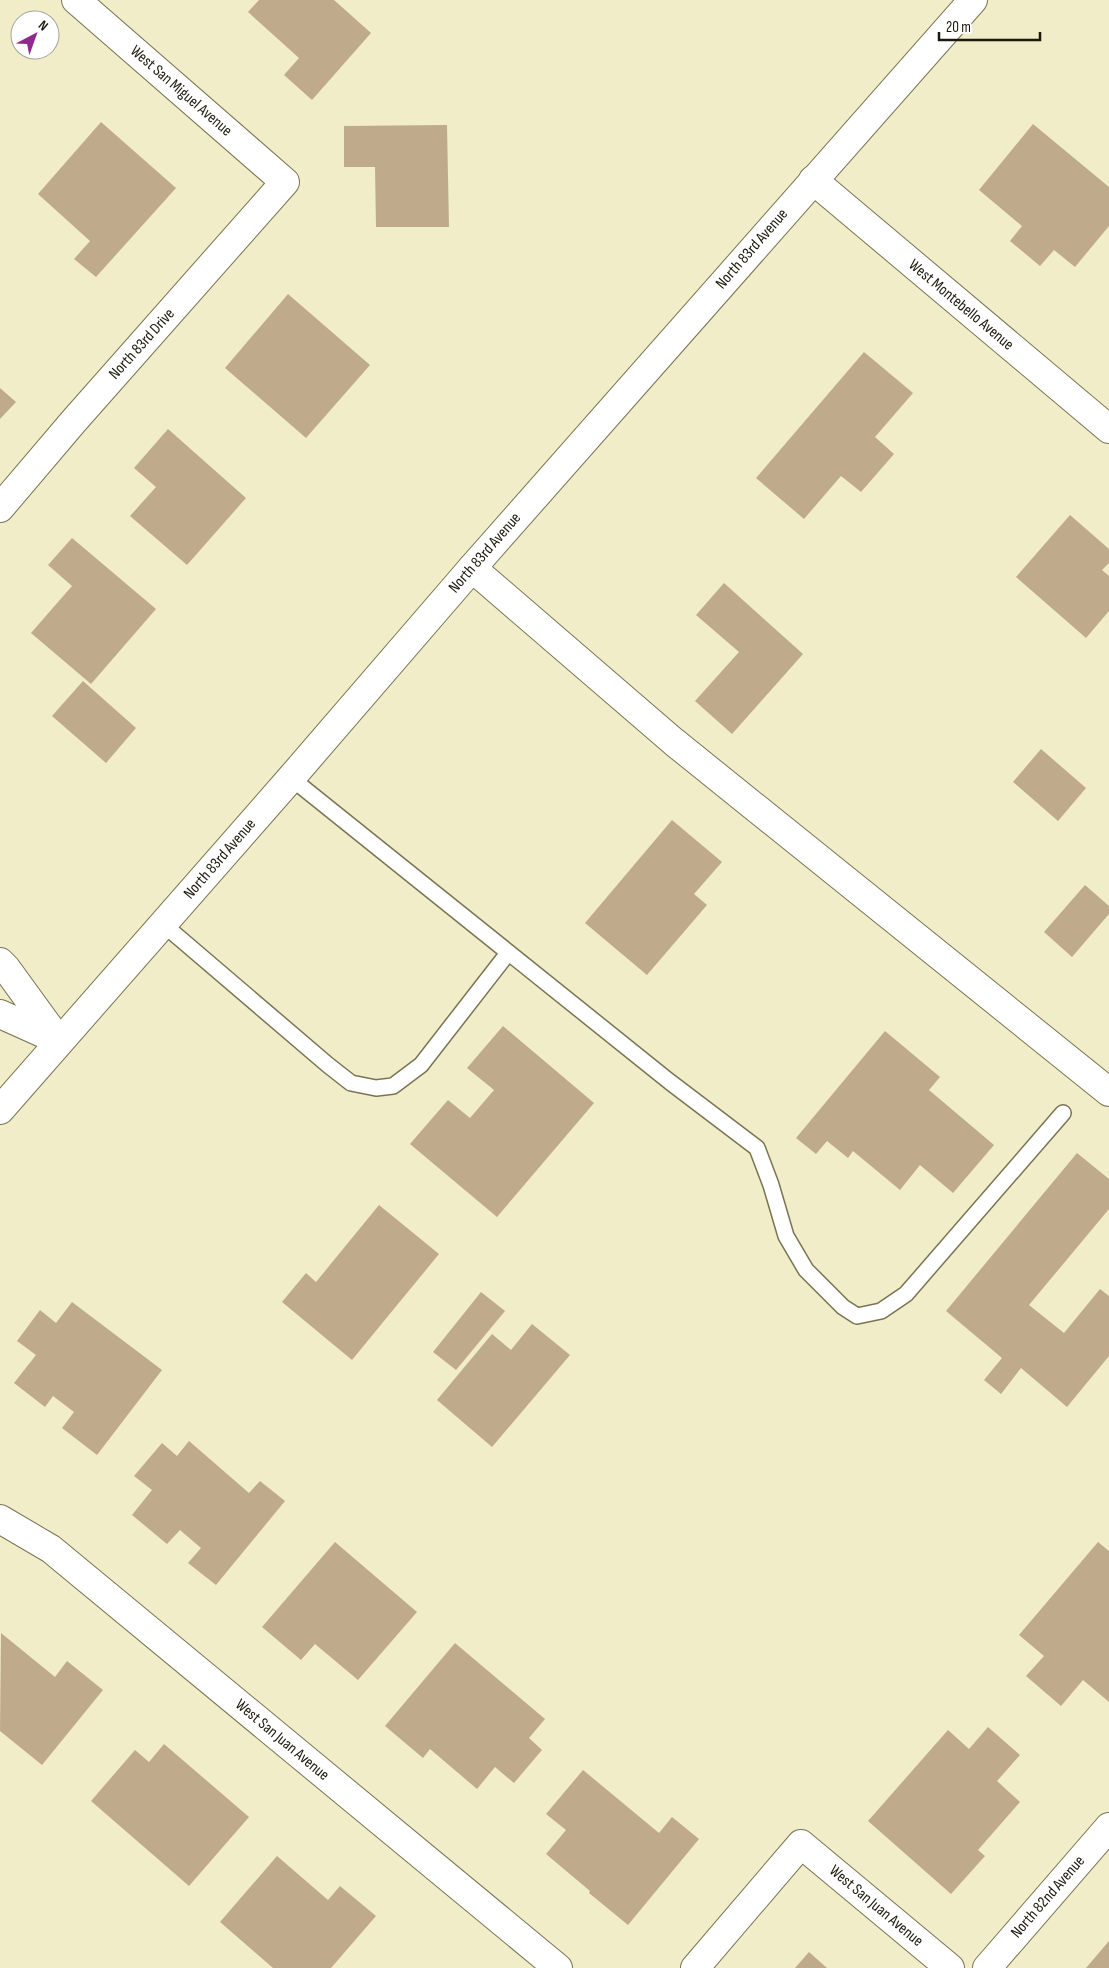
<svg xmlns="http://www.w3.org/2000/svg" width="1109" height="1968" font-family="'Sofia Sans Condensed',sans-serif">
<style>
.building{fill:#c0aa8c}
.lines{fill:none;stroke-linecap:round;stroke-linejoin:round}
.service-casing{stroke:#797453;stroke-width:18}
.minor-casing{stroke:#797453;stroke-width:30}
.secondary-casing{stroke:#797453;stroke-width:30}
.service{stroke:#fff;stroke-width:15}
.minor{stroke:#fff;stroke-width:28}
.secondary{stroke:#fff;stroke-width:28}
.labels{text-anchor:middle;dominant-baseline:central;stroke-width:4;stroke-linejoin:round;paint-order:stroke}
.street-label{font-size:16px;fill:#1b190c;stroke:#fff}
</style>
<rect width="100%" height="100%" fill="#f1edc8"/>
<path class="building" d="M259,0H334L371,33L312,100L284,75L299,58L248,12Z
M101,122L176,188L96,277L74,259L90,241L38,194Z
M1033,124L1109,187V226L1075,267L1054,250L1040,266L1010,241L1022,226L979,190Z
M447,125L449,227H376L375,167H344V126Z
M288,294L370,365L306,438L225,368Z
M864,352L913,393L875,437L894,454L861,492L841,476L804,519L756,478Z
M0,388L16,402L0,419Z
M168,429L246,498L187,565L130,516L156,487L134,468Z
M1070,515L1109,549V563L1102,570L1109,576V611L1086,638L1016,577Z
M72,538L156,609L91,684L31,633L72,586L48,565Z
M724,583L803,654L732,734L695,701L739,652L696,615Z
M83,681L136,728L106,763L52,716Z
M1041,749L1086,788L1058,821L1013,782Z
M672,820L722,862L694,894L707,905L647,975L585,923Z
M1085,885L1109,906V914L1072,957L1044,932Z
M503,1026L594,1103L497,1217L410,1144L448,1100L470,1118L494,1090L467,1068Z
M885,1031L940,1077L929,1090L994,1145L953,1193L920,1165L900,1190L853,1151L848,1158L827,1141L816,1154L796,1138Z
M1077,1153L1109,1179V1209L1029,1305L1064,1333L1100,1289L1109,1296V1356L1067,1407L1021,1368L1001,1394L984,1380L1002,1358L946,1311Z
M379,1205L439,1254L352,1360L282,1302L306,1273L316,1282Z
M481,1292L505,1311L456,1370L433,1352Z
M72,1302L162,1370L97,1455L62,1428L74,1412L53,1396L45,1407L14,1383L36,1355L17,1341L40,1310L56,1323Z
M532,1324L570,1355L492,1447L437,1400L492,1334L511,1350Z
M189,1441L249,1493L260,1481L285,1501L216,1585L188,1563L201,1548L180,1530L167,1544L132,1515L152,1490L134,1476L162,1443L177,1456Z
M335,1542L417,1612L358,1680L315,1644L301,1660L262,1627Z
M1098,1542L1109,1551V1702L1083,1680L1061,1706L1026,1676L1044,1656L1019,1635Z
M1,1633L55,1677L67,1661L103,1690L42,1765L0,1731Z
M455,1643L545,1719L529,1738L542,1750L514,1783L495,1767L477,1789L430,1749L423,1758L385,1726Z
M988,1727L1020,1755L997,1781L1020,1802L978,1850L985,1856L951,1894L868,1821L948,1730L969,1749Z
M164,1744L249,1817L189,1886L91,1801L135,1750L149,1762Z
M583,1770L659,1833L672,1817L699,1839L628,1925L589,1893L590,1891L546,1854L566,1830L546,1814Z
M277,1856L328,1900L340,1886L376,1916L331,1968H273L220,1922Z
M1109,1941V1968H1086Z
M809,1952L827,1968H795Z"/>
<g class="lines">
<defs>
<path id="service" d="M291,778L670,1082L757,1148L771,1185L786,1236L806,1270L843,1307L857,1316L881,1311L906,1294L1063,1113
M163,924L328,1065L351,1083L376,1088L393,1086L421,1065L508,953"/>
<path id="minor" d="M813,180L1109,429
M0,508L73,422L285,182L76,0
M472,568L674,742L1109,1092
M0,962L6,968L59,1041
M0,1014L58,1040
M0,1519L51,1549L558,1968
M695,1968L801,1844L950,1968
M987,1968L1109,1827"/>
<path id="secondary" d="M0,1110L291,778L472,568L973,0"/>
</defs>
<use href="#service" class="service-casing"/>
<use href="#minor" class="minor-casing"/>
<use href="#secondary" class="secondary-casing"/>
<use href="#service" class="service"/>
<use href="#minor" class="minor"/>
<use href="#secondary" class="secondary"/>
</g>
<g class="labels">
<g class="street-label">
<text transform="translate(181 91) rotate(41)">West San Miguel Avenue</text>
<text transform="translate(752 249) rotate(-49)">North 83rd Avenue</text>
<text transform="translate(961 305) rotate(40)">West Montebello Avenue</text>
<text transform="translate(142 344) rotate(-48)">North 83rd Drive</text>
<text transform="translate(485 553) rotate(-49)">North 83rd Avenue</text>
<text transform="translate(220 859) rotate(-49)">North 83rd Avenue</text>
<text transform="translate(282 1740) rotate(40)">West San Juan Avenue</text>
<text transform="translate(1048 1897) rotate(-49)">North 82nd Avenue</text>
<text transform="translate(876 1906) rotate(40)">West San Juan Avenue</text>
</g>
</g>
<g transform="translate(35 35) rotate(41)"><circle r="24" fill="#ffffff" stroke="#a4a39e"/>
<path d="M0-4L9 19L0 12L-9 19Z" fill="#8f298f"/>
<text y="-8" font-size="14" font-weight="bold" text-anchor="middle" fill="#1b190c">N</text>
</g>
<path d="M939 32v8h101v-8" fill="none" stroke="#1b190c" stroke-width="2.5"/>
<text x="946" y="32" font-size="15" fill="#1b190c" stroke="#ffffff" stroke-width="4" paint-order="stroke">20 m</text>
</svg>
